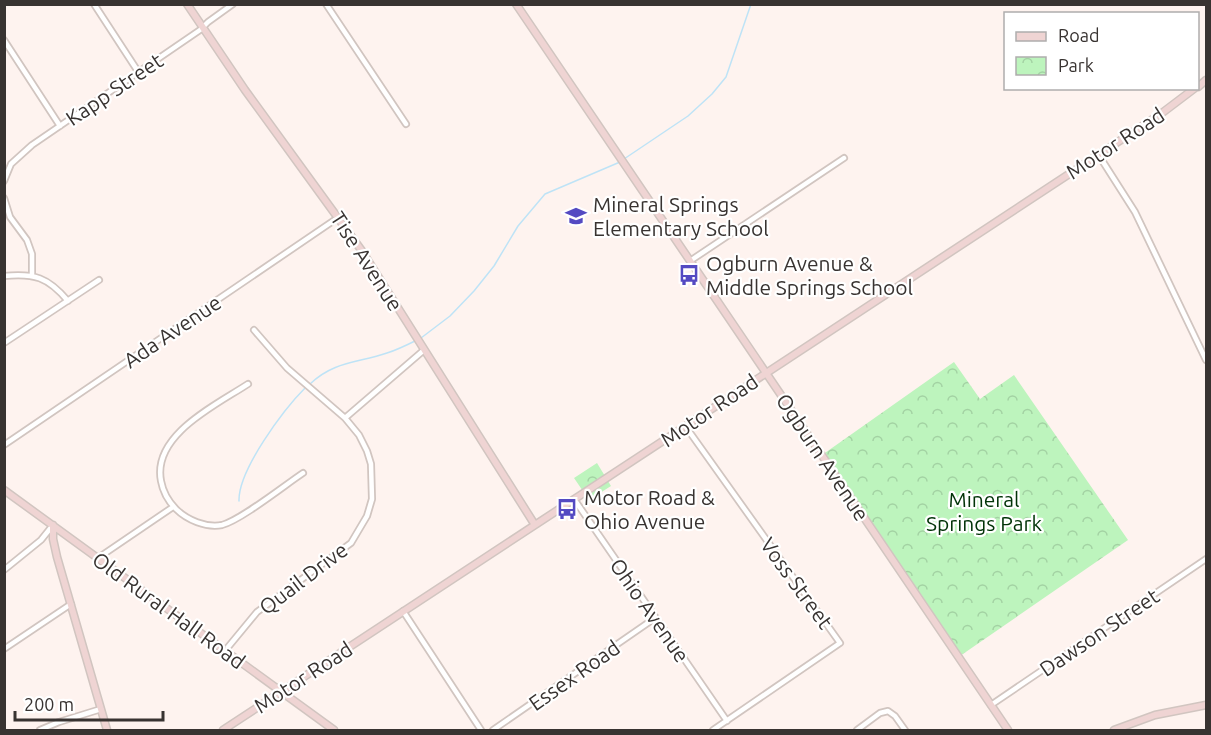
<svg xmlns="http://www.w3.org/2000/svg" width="1211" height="735" font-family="Ubuntu,sans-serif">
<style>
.park{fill:url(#park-crowns)}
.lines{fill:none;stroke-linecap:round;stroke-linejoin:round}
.stream{stroke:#bee3f6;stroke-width:1.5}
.street-casing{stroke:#d1c5c0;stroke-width:8}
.secondary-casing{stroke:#d1c5c0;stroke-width:9}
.street{stroke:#fff;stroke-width:4.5}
.secondary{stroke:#efd4d3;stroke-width:6}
.labels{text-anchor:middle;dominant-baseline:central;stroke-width:4.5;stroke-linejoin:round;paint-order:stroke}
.street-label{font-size:21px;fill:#383331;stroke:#fff}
.poi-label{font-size:21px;fill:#383331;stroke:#fff;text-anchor:start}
.park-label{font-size:21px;fill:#013307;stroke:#fff}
</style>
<defs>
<pattern id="park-crowns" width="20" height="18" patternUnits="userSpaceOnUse" patternTransform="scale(1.5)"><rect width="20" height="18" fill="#bdf4bd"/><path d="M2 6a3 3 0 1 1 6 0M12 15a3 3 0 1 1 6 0" fill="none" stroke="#a3d2a3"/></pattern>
</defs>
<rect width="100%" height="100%" fill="#fef3ef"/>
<path class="park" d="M954,362L980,399L1014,375L1128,540L960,656L822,455Z
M597,463L611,486L589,500L574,478Z"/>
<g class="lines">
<path class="stream" d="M624,159L688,116L712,94L726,77L751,4
M421,338L450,316L474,291L494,266L518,226L545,194L620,162
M310,384C334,361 358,363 387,353C397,350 407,345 417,340
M239,501C238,470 284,409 306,387"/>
<defs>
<path id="street" d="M94,4L139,73
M326,4L406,124
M4,40L60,126
M1098,154L1135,212L1206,360
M4,181L11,164L32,145L200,30L208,22L233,4
M4,198L10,217L27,240L32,254V275
M690,261L844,158
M4,276C34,273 48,277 68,301
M4,343L99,280
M248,384C216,405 152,435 161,481C163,492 168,501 176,509C187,520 206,528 222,525C241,520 285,485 303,473
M345,418L424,350
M686,427L840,643L713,730
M4,445L339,217
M574,499L727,721
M98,558L173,507
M4,570L41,540L53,525
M403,611L481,730
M4,649L71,604
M224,652L257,612L351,543L367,516L372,499L371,464L367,451L359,435L345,418L287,368L254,330
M991,705L1206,559
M40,730L59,722L101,709
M493,730L655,618
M857,730L880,713L888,711L895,716L905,730"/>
<path id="secondary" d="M187,4L245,90L362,251L535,525
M516,4L1008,730
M1198,87L1206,80
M4,490L334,730
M53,525V539L57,557L107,730
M223,730L1162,113L1195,88
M1114,730L1155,715L1206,705"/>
</defs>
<use href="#street" class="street-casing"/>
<use href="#secondary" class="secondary-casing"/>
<use href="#street" class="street"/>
<use href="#secondary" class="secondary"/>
</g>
<defs>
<symbol id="school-bare" viewBox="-9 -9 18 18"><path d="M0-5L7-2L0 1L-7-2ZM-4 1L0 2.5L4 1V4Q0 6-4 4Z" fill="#544ac2" stroke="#fff" stroke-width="2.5" paint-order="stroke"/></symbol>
<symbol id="bus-bare" viewBox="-9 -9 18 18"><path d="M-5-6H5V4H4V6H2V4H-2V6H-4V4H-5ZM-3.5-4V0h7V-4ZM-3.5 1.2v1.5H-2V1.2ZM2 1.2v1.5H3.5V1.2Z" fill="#544ac2" stroke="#fff" stroke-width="2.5" paint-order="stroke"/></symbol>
</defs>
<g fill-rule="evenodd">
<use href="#school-bare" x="561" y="201" width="30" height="30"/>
<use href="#bus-bare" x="674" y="260" width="30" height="30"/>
<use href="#bus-bare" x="552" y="494" width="30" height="30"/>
</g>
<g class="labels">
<g class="street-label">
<text transform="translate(114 89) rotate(-34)">Kapp Street</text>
<text transform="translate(1115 143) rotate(-33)">Motor Road</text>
<text transform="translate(367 261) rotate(57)">Tise Avenue</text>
<text transform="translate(172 331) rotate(-34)">Ada Avenue</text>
<text transform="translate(709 410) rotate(-34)">Motor Road</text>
<text transform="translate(823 457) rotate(56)">Ogburn Avenue</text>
<text transform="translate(303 578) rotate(-37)">Quail Drive</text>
<text transform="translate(797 583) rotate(54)">Voss Street</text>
<text transform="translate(169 610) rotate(36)">Old Rural Hall Road</text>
<text transform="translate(650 610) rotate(55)">Ohio Avenue</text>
<text transform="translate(1099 632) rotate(-34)">Dawson Street</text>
<text transform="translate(574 675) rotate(-35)">Essex Road</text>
<text transform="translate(303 677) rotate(-33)">Motor Road</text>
</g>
<g class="poi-label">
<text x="593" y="204">Mineral Springs<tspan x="593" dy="24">Elementary School</tspan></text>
<text x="706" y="263">Ogburn Avenue &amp;<tspan x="706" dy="24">Middle Springs School</tspan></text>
<text x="584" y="497">Motor Road &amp;<tspan x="584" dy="24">Ohio Avenue</tspan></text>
</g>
<g class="park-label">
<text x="984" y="499">Mineral<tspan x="984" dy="24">Springs Park</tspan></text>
</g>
</g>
<rect width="1211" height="735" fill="none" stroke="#383331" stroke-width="12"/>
<rect x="1004" y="12" width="195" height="78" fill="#ffffff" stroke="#afadad" stroke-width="1.5"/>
<rect x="1016" y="32" width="30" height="9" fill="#efd4d3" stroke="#afadad" stroke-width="1.5"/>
<text x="1058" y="42" font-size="18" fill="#383331">Road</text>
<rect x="1016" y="57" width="30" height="18" fill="url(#park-crowns)" stroke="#afadad" stroke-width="1.5"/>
<text x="1058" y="72" font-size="18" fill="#383331">Park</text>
<path d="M15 711v9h148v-9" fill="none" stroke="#383331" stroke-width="3"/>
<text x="24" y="711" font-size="18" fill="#383331" stroke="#ffffff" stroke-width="4.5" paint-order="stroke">200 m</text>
</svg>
